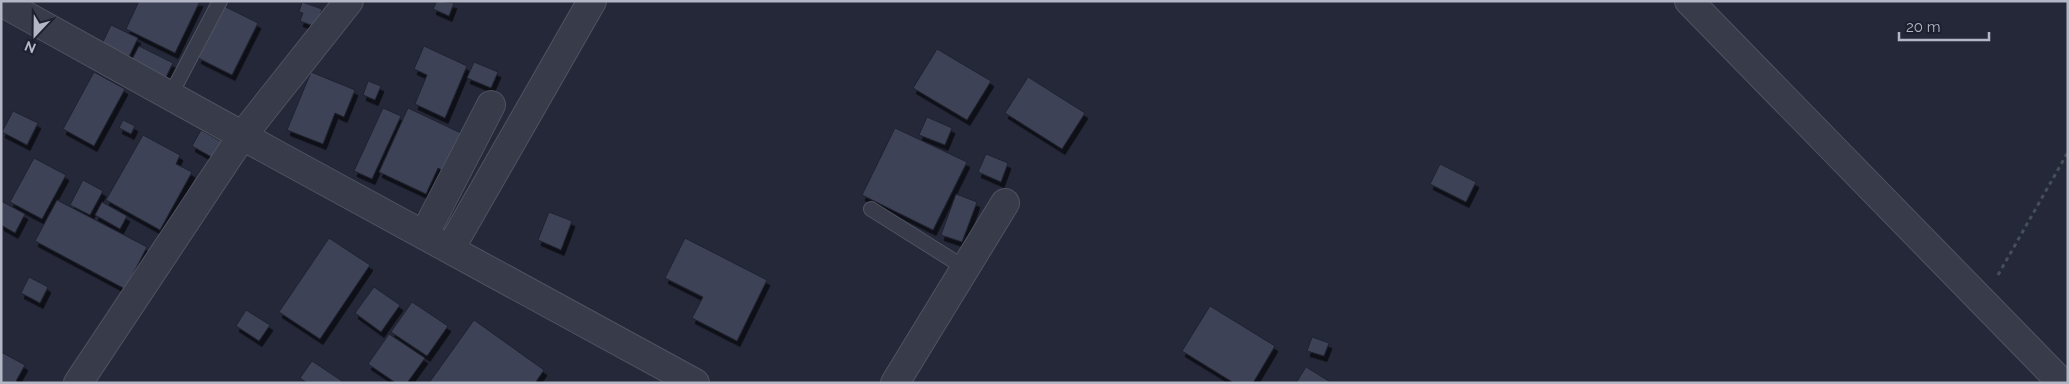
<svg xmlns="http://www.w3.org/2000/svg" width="2069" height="384" font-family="Raleway,sans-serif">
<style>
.building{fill:#3e4356;stroke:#1f2230;filter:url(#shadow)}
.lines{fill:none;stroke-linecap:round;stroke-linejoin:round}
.service-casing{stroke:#505361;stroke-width:16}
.minor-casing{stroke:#505361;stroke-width:30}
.path{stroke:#445057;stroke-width:3;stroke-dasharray:4 4;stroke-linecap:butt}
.service{stroke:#383b49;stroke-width:14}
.minor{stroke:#383b49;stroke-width:28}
</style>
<defs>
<filter id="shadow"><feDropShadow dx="3" dy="5.5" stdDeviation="0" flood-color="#0009"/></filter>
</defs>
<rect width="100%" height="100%" fill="#252839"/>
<path class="building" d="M139,1H200L175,53L126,29Z
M437,1L454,3L449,16L433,9Z
M302,2L322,9L316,27L300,21L303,13L299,12Z
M224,6L258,23L232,75L198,58Z
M111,25L138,38L128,59L101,46Z
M139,46L173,63L165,79L130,63Z
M424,46L467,66L445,118L415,104L427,75L414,69Z
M937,49L991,81L967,120L913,88Z
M474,62L498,72L491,88L467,78Z
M94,72L125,89L94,146L63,129Z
M311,72L355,90L344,117L335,113L323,144L287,130Z
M1028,77L1085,113L1062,149L1005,113Z
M368,81L381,86L375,100L363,95Z
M383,108L401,116L372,179L354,171Z
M408,108L463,134L446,172L438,168L426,194L379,172Z
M13,111L38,123L27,145L2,132Z
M927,117L952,128L945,145L919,135Z
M123,120L135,126L131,134L119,128Z
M895,128L967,162L933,230L862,195Z
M201,130L224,143L215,159L192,146Z
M143,135L180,155L176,164L192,172L160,230L106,200Z
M986,154L1008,163L1001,182L978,172Z
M34,158L66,175L42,219L10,202Z
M1440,164L1476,182L1466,202L1430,184Z
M83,180L103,191L90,215L70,205Z
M956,194L977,202L962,242L941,235Z
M57,200L147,247L125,289L35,241Z
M1,201L25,214L15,233L1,225Z
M102,202L127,216L120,229L95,215Z
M549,212L572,221L561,250L538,240Z
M329,238L370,265L320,339L279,312Z
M685,238L767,280L737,341L692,318L703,297L665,278Z
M29,277L48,287L40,303L21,293Z
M374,287L400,305L381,332L355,313Z
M412,302L448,326L427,356L391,332Z
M1210,306L1275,346L1253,383H1234L1182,351Z
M246,310L270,325L259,341L236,326Z
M474,320L544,370L535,383H429Z
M389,334L425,358L407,383H396L368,364Z
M1312,337L1329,343L1324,356L1307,351Z
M1,352L25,365L16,381L19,383H1Z
M312,361L342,381L341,383H307L300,378Z
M1306,367L1332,383H1296Z"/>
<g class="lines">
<defs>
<path id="service" d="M170,96L220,1
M871,209L965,268"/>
<path id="minor" d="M1689,1L2062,383
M1,2L279,156L695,383
M424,235L491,105
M450,249L592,1
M78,383L242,136L349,1
M895,383L1005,203"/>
</defs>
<use href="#service" class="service-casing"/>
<use href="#minor" class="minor-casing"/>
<path class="path" d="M1998,275L2068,152"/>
<use href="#service" class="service"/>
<use href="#minor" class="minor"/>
</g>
<rect width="2069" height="384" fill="none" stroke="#b3b6c5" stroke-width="5"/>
<g transform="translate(35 35) rotate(202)" stroke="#1d202e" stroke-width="4" paint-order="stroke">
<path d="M0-4L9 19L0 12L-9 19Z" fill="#b3b6c5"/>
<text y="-8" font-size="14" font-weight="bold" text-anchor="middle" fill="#b3b6c5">N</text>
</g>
<path d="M1899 32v8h90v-8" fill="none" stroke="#b3b6c5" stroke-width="2.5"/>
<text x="1906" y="32" font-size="15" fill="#b3b6c5" stroke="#1d202e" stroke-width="4" paint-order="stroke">20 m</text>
</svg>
